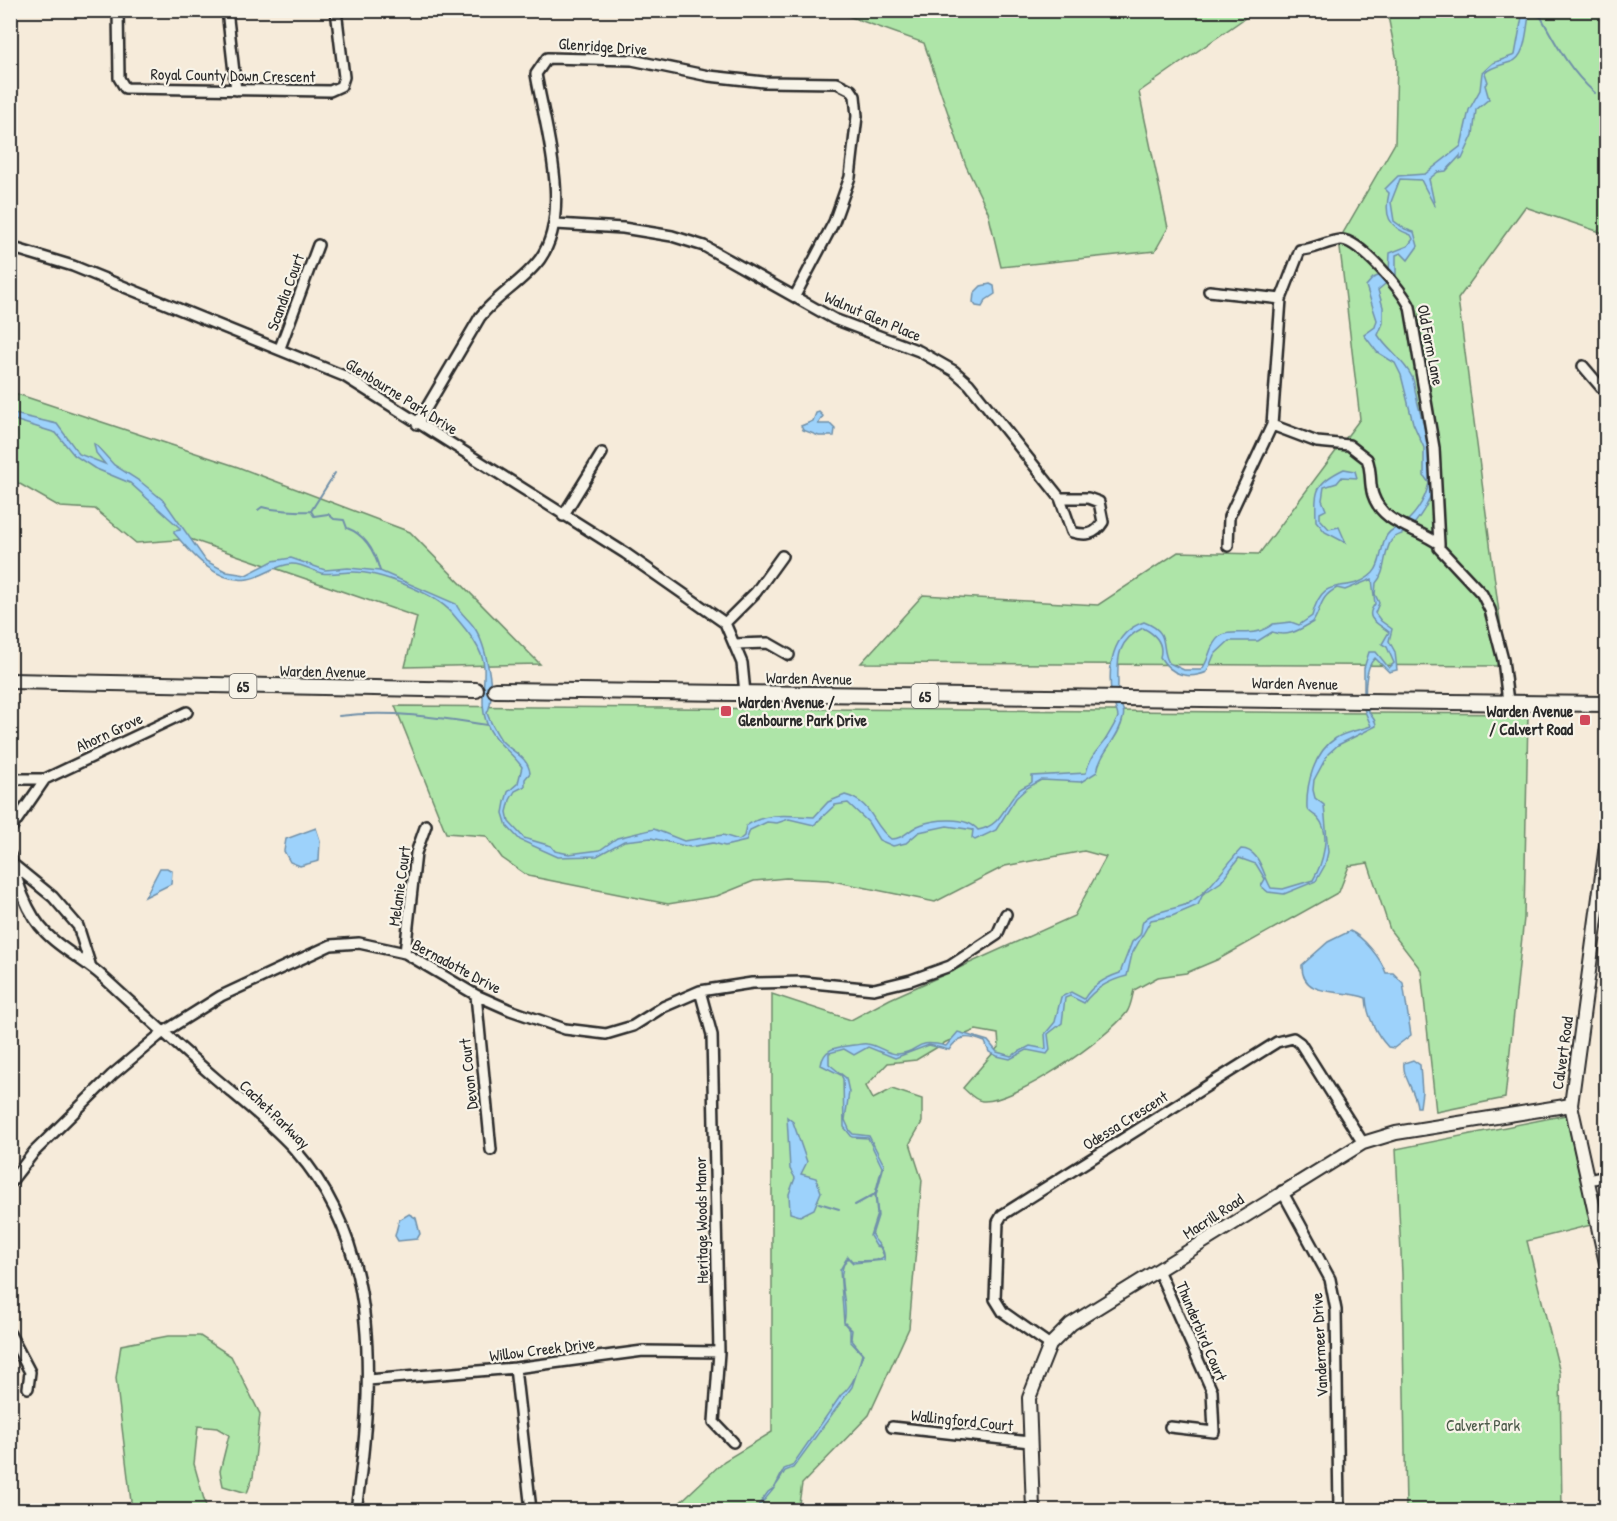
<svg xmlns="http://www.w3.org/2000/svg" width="1617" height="1521" font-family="'Patrick Hand',sans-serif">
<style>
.green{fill:#aee5a8;stroke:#6c886a;stroke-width:1.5}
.water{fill:#9dd2fb;stroke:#6f8fa8;stroke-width:1.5}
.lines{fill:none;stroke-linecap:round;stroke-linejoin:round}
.stream{stroke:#6f8fa8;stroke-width:2}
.street-casing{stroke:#2b2b2b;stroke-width:14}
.secondary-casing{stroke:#2b2b2b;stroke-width:16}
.primary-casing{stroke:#2b2b2b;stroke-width:18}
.street{stroke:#f7f3e8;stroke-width:9}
.secondary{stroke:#f7f3e8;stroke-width:12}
.primary{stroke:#f7f3e8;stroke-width:14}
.poi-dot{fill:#d1495b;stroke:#f7f3e8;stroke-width:2}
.labels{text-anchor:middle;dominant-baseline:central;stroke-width:4.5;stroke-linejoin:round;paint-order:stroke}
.shield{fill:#f7f3e8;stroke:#686764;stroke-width:1.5}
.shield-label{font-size:15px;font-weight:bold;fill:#2b2b2b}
.street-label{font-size:16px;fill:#2b2b2b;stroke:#f7f3e8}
.poi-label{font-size:16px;font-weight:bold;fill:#2b2b2b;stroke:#f7f3e8;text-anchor:start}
.park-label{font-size:16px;fill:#4c5a4a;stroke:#f7f3e8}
</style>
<rect width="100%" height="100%" fill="#f6ebda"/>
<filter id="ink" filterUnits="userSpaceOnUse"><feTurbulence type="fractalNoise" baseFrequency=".0167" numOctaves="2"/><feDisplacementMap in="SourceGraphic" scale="12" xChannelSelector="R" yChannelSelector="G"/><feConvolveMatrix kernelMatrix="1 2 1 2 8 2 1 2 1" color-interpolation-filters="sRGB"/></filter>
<g filter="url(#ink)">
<path class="green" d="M834,11H1255L1139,92L1168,228L1155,251L1001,267L988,212L966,166L924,43Z
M1387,11H1606V234L1525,207L1458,299L1506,666L861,663L923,595L1098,605L1178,552L1259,554L1360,419L1339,240L1395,143L1397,61Z
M11,392L238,467L410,532L540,664L405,667L417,617L190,539L136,543L95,509L60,507L11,479Z
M395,706L1528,714L1524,918L1505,1098L1436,1112L1421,970L1390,930L1368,863L1349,866L1339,892L1219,959L1186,973L1158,977L1134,990C1132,997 1131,1006 1127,1012C1108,1038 1014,1104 982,1101C974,1100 969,1093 963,1088L999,1046L998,1034L976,1030L946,1042L916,1060L888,1063L866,1086L873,1099L892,1089L922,1099V1122L910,1143L922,1180L909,1328L869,1415L802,1484L798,1510H672L724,1461L772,1432V994L851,1020L890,999L1074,916L1106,857L1084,851L1005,866L935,902L828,880L786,878L754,881L717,896L668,904L528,876L502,858L486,836L446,833Z
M1566,1115L1591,1225L1527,1241L1560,1373L1562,1510H1406L1402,1274L1396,1149Z
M168,1336H200L231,1356L260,1414L253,1477L247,1493L223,1486L220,1471L229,1435L217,1428L198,1426L194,1464L207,1510H132L116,1378L121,1345Z"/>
<path class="water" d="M1523,11H1530C1526,26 1527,58 1511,62C1502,65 1490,67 1485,73L1488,82L1485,85L1489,99L1476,110L1473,135L1462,159L1460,160V156L1446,171L1438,172L1429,179L1435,207L1421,180L1400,179L1391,202L1394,221L1405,229L1414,232L1418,246L1408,260L1401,253L1396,255V275L1378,290L1383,307V323L1378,335C1388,351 1403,359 1412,377C1415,383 1414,389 1416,395C1422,427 1443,470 1428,502C1424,511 1414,526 1406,532C1401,535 1395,535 1391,541C1383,554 1386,573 1376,583L1375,594L1379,603L1375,613L1381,621L1392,629L1389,641L1395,652L1397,670L1389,672L1375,658C1364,668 1364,696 1368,709C1369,716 1376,718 1376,726L1338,745L1328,754L1314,780L1313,790L1315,798L1324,805L1328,852L1325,865L1316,881L1284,894L1268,892L1261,886L1265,879L1256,864L1239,858L1221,882L1203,894L1198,905L1172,916L1151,920L1132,954L1127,976C1110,980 1095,988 1084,1003L1070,996L1065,998L1062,1023L1048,1034L1050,1050L1047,1054L1027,1050L1010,1059L997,1056L989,1052L985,1042C969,1036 959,1034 949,1050L929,1045L895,1058L868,1047L854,1055L844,1049L829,1053V1064L846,1078L849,1092L845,1120L850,1131L853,1134L869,1136L884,1165L876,1195L878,1216L872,1235C877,1245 886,1248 884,1260L853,1263L848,1258C833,1274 850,1303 844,1322L852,1330L851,1339L863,1354L852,1387L793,1468L785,1471C777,1487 766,1499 755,1510L768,1492L775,1487L784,1469L792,1466L841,1395C854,1385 858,1370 862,1354L850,1341V1330L844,1323L840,1270L848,1256L852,1261C861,1260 878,1263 884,1256L880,1247L876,1246L870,1236L877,1214L875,1194L882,1167L868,1138L852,1137L844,1127L843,1079L841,1075L821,1065C824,1046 840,1047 854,1045C858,1045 863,1043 867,1044C878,1045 888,1055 898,1054C922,1052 912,1038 946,1046L958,1032L988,1041L997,1052L1011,1056L1030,1046L1046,1049L1045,1034L1055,1022L1061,997L1071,992L1084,999C1092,985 1105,978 1120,973L1132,942L1140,935C1142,931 1141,925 1143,922C1149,911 1176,910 1189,903C1211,890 1225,866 1241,849C1260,849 1263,875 1271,888L1283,889L1313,880C1322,865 1332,834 1318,818C1314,814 1310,814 1307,808C1306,784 1314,752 1336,738C1344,732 1361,730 1371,726L1364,709V668L1369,652H1376L1389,668L1394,663L1387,647L1382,644L1389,632C1378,623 1363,619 1375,604L1372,579L1345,590L1337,588C1319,597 1322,608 1313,622C1299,630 1288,638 1272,632L1258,641H1229L1214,655L1207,672C1188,680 1171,675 1160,657C1164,643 1155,634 1143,628C1118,640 1117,657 1118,682C1118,688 1117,696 1119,701C1122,707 1125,711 1123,718C1119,739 1100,752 1097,772L1081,782L1041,780L1027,788L1016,798L996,830L975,840L972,838L973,830L947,826L919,832L906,843L893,846L879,840L868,822L848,803L835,805L814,825L789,819L777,823L767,822L750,830L746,841L725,846L713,843L690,847L651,838L624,841L597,856L558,857L520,840L507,826L503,813L505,802L508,792L518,783L522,767C511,751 492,741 486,721C480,704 485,684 484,667C483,648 464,627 452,613C435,593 379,572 353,572C342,572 332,575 321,573C311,570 301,563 291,564C275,565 263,577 248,579C216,584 192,554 174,533V531L180,530V528L130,483L94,468L74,455L56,433L11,419L10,413L57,424L79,454L105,464L96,453L94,444L96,445L114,465L141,482L164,501L206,561L227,572L246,575L273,561L291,558L325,570L348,568L380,571L456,604C460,614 468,618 474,627C486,644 497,696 487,713C490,722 496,732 501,740C511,752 528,756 530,773L525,779V786L515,791L510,800L507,812L509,822L524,838L551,846L555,851L569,854L600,850L617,838L654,829L684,841L723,835L739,840L744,836L746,826C768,811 791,816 814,817L828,802L845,795C874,803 871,824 891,839C904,839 909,829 920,825C935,819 967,816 978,830C1002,826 1004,805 1019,790C1023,786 1028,786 1032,782V776L1086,773C1089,759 1094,754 1103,743C1105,741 1116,722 1118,717C1117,710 1114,705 1112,699C1107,668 1111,633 1144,622C1172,633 1159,646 1169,663L1184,670H1201C1210,661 1208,646 1219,637C1232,627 1253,640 1273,624L1291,622L1299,625L1312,616C1324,569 1347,598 1373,573C1382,564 1380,546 1387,535C1390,530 1393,530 1398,527C1414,519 1425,500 1429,483L1424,476V448L1413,423L1401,375L1395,363L1377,352L1364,335L1375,327L1377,320L1366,286L1373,278L1389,272L1390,253L1408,246L1413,239L1411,235C1388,227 1384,215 1389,193L1385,189L1398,176L1425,174L1461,146L1469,110L1480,90L1482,73L1493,63L1515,55Z
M990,284L994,286L995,294L986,300L982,307L976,306L973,302L974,293L981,286Z
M819,412L823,416L818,424H830L835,429L834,436H819L803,430L801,426L813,421L816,413Z
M1344,469L1355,471L1357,478L1342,477L1337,483L1324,487L1322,500L1326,510L1320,513V519L1329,529L1339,527L1346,543L1325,532L1316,521C1315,490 1315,483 1344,469Z
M316,828L320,840L319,861L300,866L290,862L284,851L286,839Z
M160,868H167L172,871L171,884L145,897Z
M1350,931C1364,937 1381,959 1386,973H1393L1403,983L1411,1035L1394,1048L1388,1047C1376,1034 1367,1016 1366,998C1344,988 1301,1000 1302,965L1328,942Z
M1413,1060L1420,1065L1422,1092L1420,1107H1417C1416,1092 1402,1077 1404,1063Z
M787,1117L793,1122L807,1162L801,1174L816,1178L821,1192L814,1209L800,1216L790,1213L789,1194L795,1178L790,1169Z
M409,1214L416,1218L420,1234L417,1239L398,1241L395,1236L399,1220Z"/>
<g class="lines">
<path class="stream" d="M1529,13L1541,17C1557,46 1570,71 1595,93
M258,510L262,507C272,510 301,512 311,511L314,516L328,514L334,519L344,520L347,528C366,535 375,552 380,571
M311,511L335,473
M339,716C389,710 437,717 487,725
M819,1203L839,1209
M855,1205L875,1194"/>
<defs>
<path id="street" d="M118,10L119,78L125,88L330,91L341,86L344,77L336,10
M228,19L236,90
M556,224L623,228L672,236L704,246L834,319L919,351L954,371L969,384L1060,498L1072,532C1086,536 1095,535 1103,522L1099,502L1088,498H1060
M10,247L73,266L344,376L625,553L725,623L742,663L745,693
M1209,291L1281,299
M280,348L318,245
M1583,366L1606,393
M417,424L480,317C497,295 523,282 540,259C573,213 545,127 536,74L547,58L632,60L709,76L764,82L837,83L851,90L855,96L857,116L850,177L834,222L795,296
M1272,425L1317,442L1349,445L1367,459C1372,471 1369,483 1373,495C1383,525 1416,527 1439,544V548L1482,594L1490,610L1503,660L1508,702
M563,516L602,453
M1228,546L1229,517L1272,425L1281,299L1300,250C1314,250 1327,241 1341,240C1359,239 1403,291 1410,307L1434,448L1439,544
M725,623L756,592L782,556
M735,644L768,643L789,655
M10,779H45L10,830
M45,779L187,712
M10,855C17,881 26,913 46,933C62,950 86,961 103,977C140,1011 177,1045 215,1078C242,1101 272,1124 296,1151C383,1249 373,1389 356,1510
M15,866L53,897L78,926L90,964
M405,953L416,853L426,825
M700,991L712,1035L719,1352L714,1422L733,1442
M476,995L491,1150
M1589,1180L1606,1176
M10,1183L34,1152L112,1075L162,1033L221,996L331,945L359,943L405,953L476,995L510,1010L565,1029L606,1034L633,1026L663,1007L700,991L752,983L803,982L874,989L911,980L950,966L997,935L1006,914
M1282,1191L1330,1279L1336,1310L1339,1510
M1158,1270L1212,1391L1214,1432L1170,1427
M10,1334L30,1372L28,1388
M1050,1345L1003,1312L995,1299L998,1222L1002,1215L1277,1042L1293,1038L1300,1043L1363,1143
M515,1368L531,1510
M368,1380L515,1368L643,1351L719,1352
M892,1427L1030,1442"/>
<path id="secondary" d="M1606,845L1571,1105L1606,1263
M1033,1510L1029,1398L1050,1345L1071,1324L1363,1143L1396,1133L1571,1105"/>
<path id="primary" d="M10,681L476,690
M495,690L1606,704"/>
</defs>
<use href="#street" class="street-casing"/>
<use href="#secondary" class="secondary-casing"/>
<use href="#primary" class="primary-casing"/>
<use href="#street" class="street"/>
<use href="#secondary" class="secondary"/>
<use href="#primary" class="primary"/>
</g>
</g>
<g class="poi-dot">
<rect x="720" y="705" width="12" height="12" rx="3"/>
<rect x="1579" y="714" width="12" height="12" rx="3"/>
</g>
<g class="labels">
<g class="shield">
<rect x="229.5" y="674" width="27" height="24" rx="4.5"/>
<rect x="911.5" y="684" width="27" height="24" rx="4.5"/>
</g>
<g class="shield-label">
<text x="243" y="686">65</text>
<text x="925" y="696">65</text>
</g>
<g class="street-label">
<text transform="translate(603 46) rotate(4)">Glenridge Drive</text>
<text transform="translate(233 75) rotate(1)">Royal County Down Crescent</text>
<text transform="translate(285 292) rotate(-70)">Scandia Court</text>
<text transform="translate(873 316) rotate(23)">Walnut Glen Place</text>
<text transform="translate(1431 345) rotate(79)">Old Farm Lane</text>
<text transform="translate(402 396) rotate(32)">Glenbourne Park Drive</text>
<text transform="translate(323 671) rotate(1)">Warden Avenue</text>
<text transform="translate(809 678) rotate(1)">Warden Avenue</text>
<text transform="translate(1295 683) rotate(1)">Warden Avenue</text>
<text transform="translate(109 732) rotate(-25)">Ahorn Grove</text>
<text transform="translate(399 886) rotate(-82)">Melanie Court</text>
<text transform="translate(457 966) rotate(28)">Bernadotte Drive</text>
<text transform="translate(1562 1053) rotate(-82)">Calvert Road</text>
<text transform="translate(468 1074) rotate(-96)">Devon Court</text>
<text transform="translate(275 1114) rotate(44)">Cachet Parkway</text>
<text transform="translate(1125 1120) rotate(-32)">Odessa Crescent</text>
<text transform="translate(1213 1216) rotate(-33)">Macrill Road</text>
<text transform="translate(701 1220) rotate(-91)">Heritage Woods Manor</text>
<text transform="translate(1202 1331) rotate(67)">Thunderbird Court</text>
<text transform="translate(1319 1345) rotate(-93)">Vandermeer Drive</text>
<text transform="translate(542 1349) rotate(-7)">Willow Creek Drive</text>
<text transform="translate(962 1420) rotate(6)">Wallingford Court</text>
</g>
<g class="poi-label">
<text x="738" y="702">Warden Avenue /<tspan x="738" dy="18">Glenbourne Park Drive</tspan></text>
<text x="1573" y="711" text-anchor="end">Warden Avenue<tspan x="1573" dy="18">/ Calvert Road</tspan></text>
</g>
<g class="park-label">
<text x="1483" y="1425">Calvert Park</text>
</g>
</g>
<rect width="1617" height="1521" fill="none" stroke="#f7f3e8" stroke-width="36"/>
<rect x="18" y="18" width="1581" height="1485" fill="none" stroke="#2b2b2b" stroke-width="2" filter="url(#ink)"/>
</svg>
